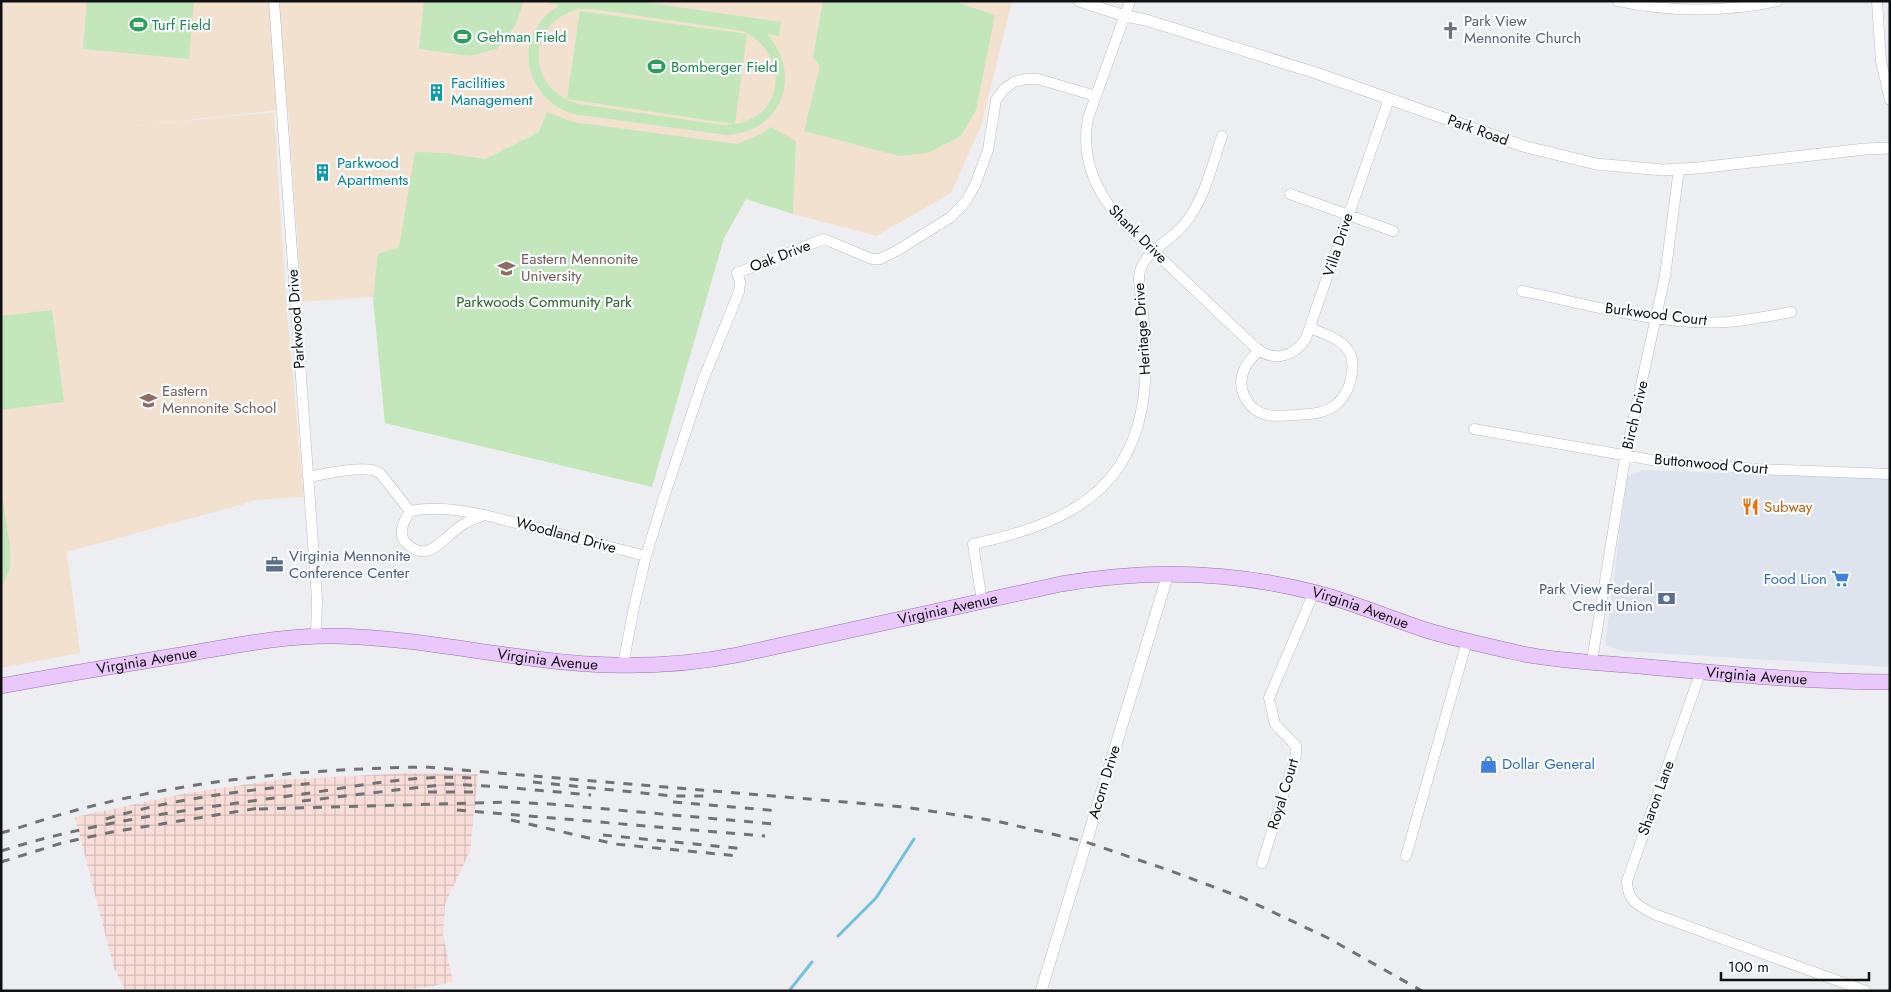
<svg xmlns="http://www.w3.org/2000/svg" width="1891" height="992" font-family="Jost,sans-serif">
<style>
.built{fill:#dde4ed}
.industrial{fill:url(#industrial-grid)}
.education{fill:#f3e1d0}
.green{fill:#c3e7bb;fill-rule:evenodd}
.lines{fill:none;stroke-linecap:round;stroke-linejoin:round}
.stream{stroke:#75c1d9;stroke-width:3}
.minor-casing{stroke:#bcbec1;stroke-width:11}
.tertiary-casing{stroke:#bcbec1;stroke-width:12}
.primary-casing{stroke:#9571a8;stroke-width:16}
.minor{stroke:#fff;stroke-width:10}
.tertiary{stroke:#fff;stroke-width:11}
.primary{stroke:#ebc8fb;stroke-width:15}
.rail{stroke:#717274;stroke-width:3;stroke-dasharray:9 9;stroke-linecap:butt}
.labels{text-anchor:middle;dominant-baseline:central;stroke-width:4.5;stroke-linejoin:round;paint-order:stroke}
.worship-label{font-size:15px;fill:#5b616d;stroke:#f9fcff;text-anchor:start}
.leisure-label{font-size:15px;fill:#27864d;stroke:#f9fcff;text-anchor:start}
.culture-label{font-size:15px;fill:#0d838f;stroke:#f9fcff;text-anchor:start}
.street-label{font-size:15px;fill:#101112;stroke:#f9fcff}
.education-label{font-size:15px;fill:#785e54;stroke:#f9fcff;text-anchor:start}
.park-label{font-size:15px;fill:#2e6321;stroke:#f9fcff}
.food-label{font-size:15px;fill:#c56008;stroke:#f9fcff;text-anchor:start}
.service-label{font-size:15px;fill:#4e5e75;stroke:#f9fcff;text-anchor:start}
.shop-label{font-size:15px;fill:#366cbe;stroke:#f9fcff;text-anchor:end}
</style>
<defs>
<pattern id="industrial-grid" width="8" height="8" patternUnits="userSpaceOnUse" patternTransform="scale(1.25)"><rect width="8" height="8" fill="#f8ddd9"/><path d="M0 4h8M4 0v8" fill="none" stroke="#d4bdb9"/></pattern>
</defs>
<rect width="100%" height="100%" fill="#eceef1"/>
<path class="built" d="M1642,470L1890,479V667L1623,651L1605,645L1627,477Z"/>
<path class="industrial" d="M407,773L478,774L470,851L445,904L443,935L453,982L405,991H126L114,968L75,817L188,793L277,780Z"/>
<path class="education" d="M1,1H1012L981,126L951,193L876,236L793,214L746,199L724,238L652,487L385,423L373,297L302,302L288,109L114,128L274,112L286,302L304,497L253,500L244,504L67,552L80,653L1,668Z"/>
<path class="green" d="M87,1H194L189,59L83,49Z
M424,1H524L515,26L497,49L470,56L419,49Z
M549,1H636L781,22L779,36L767,34C803,74 783,132 727,135L573,114C521,97 512,33 560,5L549,3ZM580,9H592L743,31C789,53 786,116 735,124L747,34L580,11L567,99L734,124L723,125L579,104C525,90 525,21 580,9Z
M823,1H953L995,15L976,110L961,136L928,153L899,156L804,131L820,66L813,57Z
M547,112L573,122L737,144L761,134L771,127L796,141L793,214L746,199L724,238L652,487L385,423L373,297L378,254L399,247L415,152L445,153L485,159L539,132Z
M52,310L64,402L1,410V316Z
M1,488L10,546V569L1,588Z"/>
<g class="lines">
<path class="stream" d="M838,936L876,898L914,839
M789,991L812,962"/>
<defs>
<path id="minor" d="M274,1L317,599L316,636
M1130,1L1088,118C1080,160 1097,195 1125,224L1257,349C1275,362 1294,357 1306,338L1389,99
M1618,1C1670,12 1726,12 1777,1
M1877,1L1881,61L1890,100
M1290,194L1393,231
M1522,291C1587,304 1660,326 1727,322C1748,320 1770,316 1791,312
M1259,350C1254,356 1248,361 1245,368C1235,387 1247,411 1268,415C1277,417 1286,415 1295,415C1310,414 1326,414 1338,403C1346,395 1351,383 1352,372C1357,344 1331,336 1310,328
M1474,429L1652,460L1756,469L1890,474
M308,477C326,474 365,464 380,473L410,511
M485,515C459,510 436,506 410,511C404,521 397,534 406,543C429,565 442,538 461,526C468,521 477,518 485,515L646,556
M982,601L973,544C1006,537 1044,527 1073,509C1158,460 1150,363 1139,280C1138,255 1166,244 1181,228C1204,203 1211,168 1222,136
M1592,661L1625,458L1665,276L1679,169
M623,665L634,607L646,556L664,497L703,380L739,292L740,282L737,273L824,239L872,259H880L898,250L951,217L966,201L975,185L988,150L996,100L1004,89L1014,82L1025,79H1038L1096,96
M1701,671L1627,881C1627,900 1638,906 1654,914L1866,991
M1406,856L1467,641
M1262,863L1296,755V746L1275,724L1269,698L1314,592"/>
<path id="tertiary" d="M1079,1L1125,16L1146,20L1316,73L1523,146L1596,164L1663,170L1698,168L1865,149L1890,148
M1041,991L1168,574"/>
<g id="primary">
<path id="s1" d="M1,686C65,674 128,664 192,653C239,645 287,635 334,636C403,637 470,651 537,659C604,668 671,668 737,655L1061,584C1146,569 1233,571 1317,593C1355,603 1391,619 1429,631C1460,640 1492,647 1523,654C1564,662 1608,663 1649,667C1729,674 1810,682 1890,682"/>
</g>
</defs>
<use href="#minor" class="minor-casing"/>
<use href="#tertiary" class="tertiary-casing"/>
<use href="#primary" class="primary-casing"/>
<use href="#minor" class="minor"/>
<use href="#tertiary" class="tertiary"/>
<use href="#primary" class="primary"/>
<path class="rail" d="M533,782L673,796H710
M428,792H481
M302,801L448,784L502,787L591,795
M673,802L779,811
M259,809L511,802L550,804L774,824
M457,810L765,836
M106,819C174,798 244,791 315,783
M511,820L615,844L738,856
M1,833C23,827 44,819 66,813C183,780 305,769 426,767L904,807L996,821L1086,842L1171,871L1243,898L1328,938L1422,991
M603,835L746,849
M1,851C99,820 202,808 303,794C359,786 416,774 473,778
M1,862L62,843L112,832L265,807"/>
</g>
<defs>
<symbol id="stadium-bare" viewBox="-9 -9 18 18"><path d="M0-5a6.5 5 0 1 0 0 10a6.5 5 0 1 0 0-10ZM-3.5-1.8h7v3.6h-7Z" fill="#2e9e5b" stroke="#f9fcff" stroke-width="2.5" paint-order="stroke"/></symbol>
<symbol id="church-bare" viewBox="-9 -9 18 18"><path d="M-1.2-6h2.4v3.5h3.3v2.4h-3.3V6h-2.4V-.1h-3.3v-2.4h3.3Z" fill="#6b7280" stroke="#f9fcff" stroke-width="2.5" paint-order="stroke"/></symbol>
<symbol id="building-bare" viewBox="-9 -9 18 18"><path d="M-4-6H4V6H1V3H-1V6H-4ZM-2.5-4.3h1.7v1.8h-1.7ZM.8-4.3h1.7v1.8H.8ZM-2.5-1h1.7V.8h-1.7ZM.8-1h1.7V.8H.8Z" fill="#0f9aa8" stroke="#f9fcff" stroke-width="2.5" paint-order="stroke"/></symbol>
<symbol id="university-bare" viewBox="-9 -9 18 18"><path d="M0-5L7-2L0 1L-7-2ZM-4 1L0 2.5L4 1V4Q0 6-4 4Z" fill="#8d6e63" stroke="#f9fcff" stroke-width="2.5" paint-order="stroke"/></symbol>
<symbol id="school-bare" viewBox="-9 -9 18 18"><path d="M0-5L7-2L0 1L-7-2ZM-4 1L0 2.5L4 1V4Q0 6-4 4Z" fill="#8d6e63" stroke="#f9fcff" stroke-width="2.5" paint-order="stroke"/></symbol>
<symbol id="restaurant-bare" viewBox="-9 -9 18 18"><path d="M-5-6h1v4h1v-4h1v4h1v-4h1v5L-1.5 .5V6h-2V.5L-5-1ZM5-6V6H3V1.5H1.5Q1.5-4 5-6Z" fill="#e8710a" stroke="#f9fcff" stroke-width="2.5" paint-order="stroke"/></symbol>
<symbol id="office-bare" viewBox="-9 -9 18 18"><path d="M-6-3h4V-5.5h4V-3h4V5H-6ZM-1-4.5V-3h2v-1.5ZM-6 0V1H6V0Z" fill="#5c6f8a" stroke="#f9fcff" stroke-width="2.5" paint-order="stroke"/></symbol>
<symbol id="supermarket-bare" viewBox="-9 -9 18 18"><path d="M-6-5.5h2.5l.6 2H6L4.5 2H-2.5L-4.4-4H-6ZM-1.5 3.2a1.3 1.3 0 1 0 .1 0ZM3 3.2a1.3 1.3 0 1 0 .1 0Z" fill="#3f7fe0" stroke="#f9fcff" stroke-width="2.5" paint-order="stroke"/></symbol>
<symbol id="bank-bare" viewBox="-9 -9 18 18"><path d="M-6-4H6V4H-6ZM0-2.3a2.3 2.3 0 1 0 0 4.6a2.3 2.3 0 1 0 0-4.6Z" fill="#5c6f8a" stroke="#f9fcff" stroke-width="2.5" paint-order="stroke"/></symbol>
<symbol id="shop-bare" viewBox="-9 -9 18 18"><path d="M-5-2.5h2.3a2.7 3.5 0 0 1 5.4 0H5L5.5 6h-11ZM-1.5-2.5h3a1.5 2.3 0 0 0-3 0Z" fill="#3f7fe0" stroke="#f9fcff" stroke-width="2.5" paint-order="stroke"/></symbol>
</defs>
<g fill-rule="evenodd">
<use href="#stadium-bare" x="126" y="12" width="25" height="25"/>
<use href="#church-bare" x="1438" y="18" width="25" height="25"/>
<use href="#stadium-bare" x="450" y="24" width="25" height="25"/>
<use href="#stadium-bare" x="644" y="54" width="25" height="25"/>
<use href="#building-bare" x="424" y="80" width="25" height="25"/>
<use href="#building-bare" x="310" y="160" width="25" height="25"/>
<use href="#university-bare" x="494" y="256" width="25" height="25"/>
<use href="#school-bare" x="136" y="388" width="25" height="25"/>
<use href="#restaurant-bare" x="1738" y="494" width="25" height="25"/>
<use href="#office-bare" x="262" y="552" width="25" height="25"/>
<use href="#supermarket-bare" x="1828" y="566" width="25" height="25"/>
<use href="#bank-bare" x="1654" y="586" width="25" height="25"/>
<use href="#shop-bare" x="1476" y="752" width="25" height="25"/>
</g>
<g class="labels">
<g class="worship-label">
<text x="1464" y="21">Park View<tspan x="1464" dy="17">Mennonite Church</tspan></text>
</g>
<g class="leisure-label">
<text x="152" y="25">Turf Field</text>
<text x="477" y="37">Gehman Field</text>
<text x="671" y="67">Bomberger Field</text>
</g>
<g class="culture-label">
<text x="451" y="83">Facilities<tspan x="451" dy="17">Management</tspan></text>
<text x="337" y="163">Parkwood<tspan x="337" dy="17">Apartments</tspan></text>
</g>
<g class="street-label">
<text transform="translate(1478 130) rotate(20)">Park Road</text>
<text transform="translate(1138 234) rotate(45)">Shank Drive</text>
<text transform="translate(1338 245) rotate(-72)">Villa Drive</text>
<text transform="translate(780 256) rotate(-21)">Oak Drive</text>
<text transform="translate(1656 314) rotate(7)">Burkwood Court</text>
<text transform="translate(296 319) rotate(-94)">Parkwood Drive</text>
<text transform="translate(1142 329) rotate(-94)">Heritage Drive</text>
<text transform="translate(1635 415) rotate(-77)">Birch Drive</text>
<text transform="translate(1711 464) rotate(5)">Buttonwood Court</text>
<text transform="translate(566 535) rotate(15)">Woodland Drive</text>
<text stroke="none"><textPath href="#s1" startOffset="1378">Virginia Avenue</textPath></text>
<text stroke="none"><textPath href="#s1" startOffset="958">Virginia Avenue</textPath></text>
<text stroke="none"><textPath href="#s1" startOffset="552">Virginia Avenue</textPath></text>
<text stroke="none"><textPath href="#s1" startOffset="148">Virginia Avenue</textPath></text>
<text stroke="none"><textPath href="#s1" startOffset="1782">Virginia Avenue</textPath></text>
<text transform="translate(1104 782) rotate(-73)">Acorn Drive</text>
<text transform="translate(1283 794) rotate(-73)">Royal Court</text>
<text transform="translate(1656 798) rotate(-70)">Sharon Lane</text>
</g>
<g class="education-label">
<text x="521" y="259">Eastern Mennonite<tspan x="521" dy="17">University</tspan></text>
<text x="162" y="391">Eastern<tspan x="162" dy="17">Mennonite School</tspan></text>
</g>
<g class="park-label">
<text x="544" y="302">Parkwoods Community Park</text>
</g>
<g class="food-label">
<text x="1764" y="507">Subway</text>
</g>
<g class="service-label">
<text x="289" y="556">Virginia Mennonite<tspan x="289" dy="17">Conference Center</tspan></text>
<text x="1653" y="589" text-anchor="end">Park View Federal<tspan x="1653" dy="17">Credit Union</tspan></text>
</g>
<g class="shop-label">
<text x="1827" y="579">Food Lion</text>
<text x="1502" y="764" text-anchor="start">Dollar General</text>
</g>
</g>
<rect width="1891" height="992" fill="none" stroke="#101112" stroke-width="5"/>
<path d="M1721 972v8h148v-8" fill="none" stroke="#101112" stroke-width="2.5"/>
<text x="1728" y="972" font-size="15" fill="#101112" stroke="#f9fcff" stroke-width="4" paint-order="stroke">100 m</text>
</svg>
